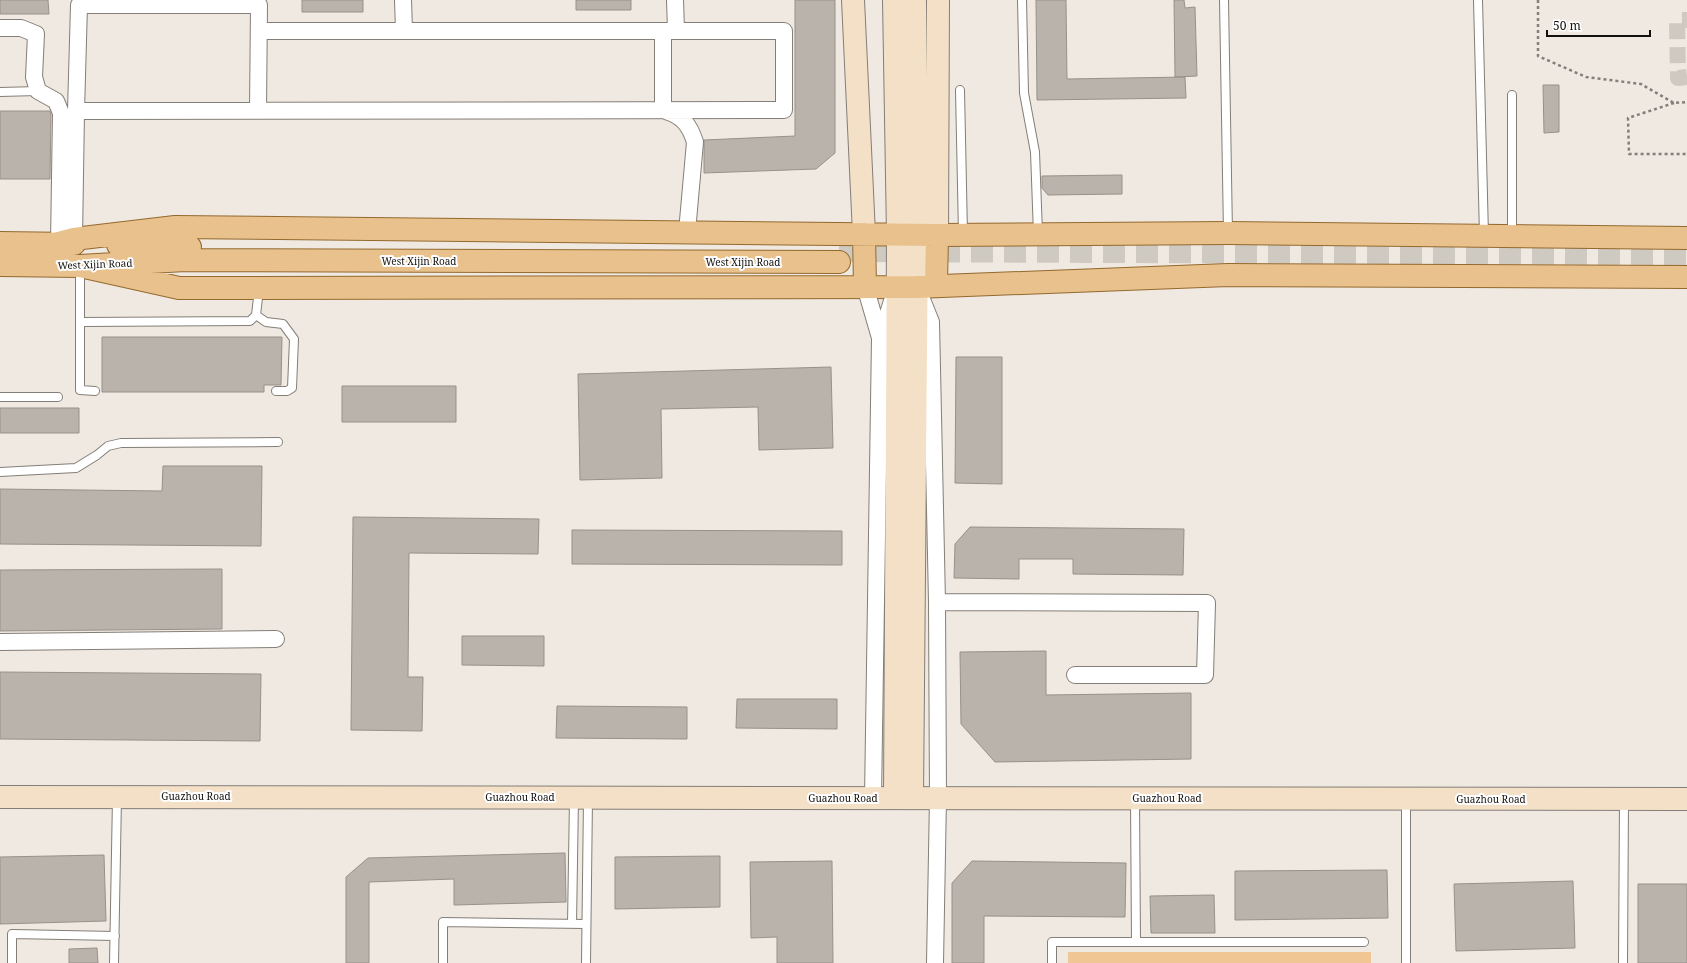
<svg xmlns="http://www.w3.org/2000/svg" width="1687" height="963" font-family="'Noto Serif',serif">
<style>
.green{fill:#f0c694}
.building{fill:#bab3ac;stroke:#98918a}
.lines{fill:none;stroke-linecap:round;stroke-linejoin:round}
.street-tunnel{stroke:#cec9c1;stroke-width:16;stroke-dasharray:16 8;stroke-linecap:butt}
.primary-tunnel{stroke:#cec9c1;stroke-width:22;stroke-dasharray:22 11;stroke-linecap:butt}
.lane-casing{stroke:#837e77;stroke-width:10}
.street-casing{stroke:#837e77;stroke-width:18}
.secondary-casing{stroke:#837e77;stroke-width:24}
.primary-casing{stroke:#94692e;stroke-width:24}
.path{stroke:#837f7a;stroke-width:2.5;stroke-dasharray:3 3;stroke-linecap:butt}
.lane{stroke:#fff;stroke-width:8}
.street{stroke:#fff;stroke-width:16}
.secondary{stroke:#f4e0c6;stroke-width:22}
.primary{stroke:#e8c18c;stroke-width:22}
.labels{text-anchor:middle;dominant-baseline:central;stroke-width:4;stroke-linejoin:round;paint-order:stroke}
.street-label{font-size:10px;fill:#13110e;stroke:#fff}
</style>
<rect width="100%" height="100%" fill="#efe9e1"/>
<path class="green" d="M1068,952H1371V963H1068Z"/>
<path class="building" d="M0,0H48L49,14H0Z
M302,0H363V12H302Z
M576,0H631V10H576Z
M795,0H835V153L816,169L704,173V140L795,136Z
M1036,0H1066L1067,79L1185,77L1186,98L1037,100Z
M1174,0H1184L1185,8L1195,7L1197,76L1175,77Z
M1543,85H1559V132L1544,133Z
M0,111H50L51,115L50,179H0Z
M1122,175V194L1048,195L1042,188V176Z
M102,337H282L281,385H264V392H102Z
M956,357H1002V484L955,483Z
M831,367L833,448L759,450L758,407L661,409L662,478L580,480L578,374Z
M342,386H456V422H342Z
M0,408H79V433H0Z
M163,466H262L261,546L0,544V489L162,491Z
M353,517L539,519L538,554L409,553L408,677H423L422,731L351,730Z
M970,527L1184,529L1183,575L1073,574V559H1019V579L954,578L955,544Z
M572,530L842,531V565L572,564Z
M222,569V629L0,631V570Z
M462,636H544V666L462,665Z
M1046,651V695L1191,693V759L995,762L961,724L960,652Z
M0,672L261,674L260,741L0,739Z
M737,699H837V729L736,728Z
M557,706L687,707V739L556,738Z
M565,853L566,902L454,905V879L369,882V963H346V877L368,858Z
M104,855L106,921L0,924V857Z
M720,856V907L615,909V857Z
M832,861L833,963H777V937L751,938L750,862Z
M972,861L1126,863L1125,917L984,916V963H952V883Z
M1387,870L1388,918L1235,920V871Z
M1573,881L1575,948L1456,951L1454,884Z
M1638,884H1687V963H1638Z
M1214,895L1215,933H1151L1150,896Z
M97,948L98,963H69V949Z"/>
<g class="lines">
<path class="street-tunnel" d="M1687,77L1678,78L1677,20H1687"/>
<path class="primary-tunnel" d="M839,251L1687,254"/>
<defs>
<path id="lane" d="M1022,0L1024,93L1035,152L1038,234
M1224,0L1228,233
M1478,0L1484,235
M960,90L963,234
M0,92L38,91
M1512,234V95
M80,267V390L95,391
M256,315L266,322L283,324L294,339L292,388L287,391H276
M81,322L250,321L256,315L259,289
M0,397H58
M0,472L76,468L97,455L108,446L121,443L278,442
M1135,799L1136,942
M572,924L574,798
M12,963V934L115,936
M114,963L117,797
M443,963V922L585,924
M586,963L588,798
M1052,963V942H1364
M1406,963V799
M1623,963L1624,800"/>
<path id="street" d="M403,0L404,31
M675,0L676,31
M0,28H21L36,34L34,77L38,91L56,101L61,113L59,243
M259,31H663V110
M258,110L259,5H79L76,111L784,110V31H663
M666,111C683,116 690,126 695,142L687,232
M74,239L76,111
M865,286L880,338
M919,292L931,322L937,602L938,798L935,963
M937,602L1207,603L1205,675H1075
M0,642L276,639
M873,798L880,338L893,298"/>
<path id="secondary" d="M853,0L864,234
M894,0L898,235L895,798
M937,235L938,0
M0,797L1687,799
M912,798L917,235L915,0"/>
<path id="primary" d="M864,234L865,286
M0,243L74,244
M59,243L74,239L175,227L937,235L1228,233L1687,238
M118,245L190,247
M0,265L80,266L185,260L839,262
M80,266L179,288L916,287L1228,275L1687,277
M936,286L937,235"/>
</defs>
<use href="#lane" class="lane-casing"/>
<use href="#street" class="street-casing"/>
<use href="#secondary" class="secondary-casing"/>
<use href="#primary" class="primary-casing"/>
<path class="path" d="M1538,0V56L1586,77L1641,84L1674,103L1687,102
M1674,103L1628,118L1629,154H1687"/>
<use href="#lane" class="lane"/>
<use href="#street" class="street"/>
<use href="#secondary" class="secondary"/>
<use href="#primary" class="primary"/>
</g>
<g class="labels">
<g class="street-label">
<text x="419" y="261">West Xijin Road</text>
<text x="743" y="262">West Xijin Road</text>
<text transform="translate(95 264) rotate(-2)">West Xijin Road</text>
<text x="196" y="796">Guazhou Road</text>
<text x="520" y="797">Guazhou Road</text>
<text x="843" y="798">Guazhou Road</text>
<text x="1167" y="798">Guazhou Road</text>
<text x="1491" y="799">Guazhou Road</text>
</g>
</g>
<path d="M1547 30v6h103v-6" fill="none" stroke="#13110e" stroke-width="2"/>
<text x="1553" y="30" font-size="12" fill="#13110e" stroke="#ffffff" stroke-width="3" paint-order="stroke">50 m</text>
</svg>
